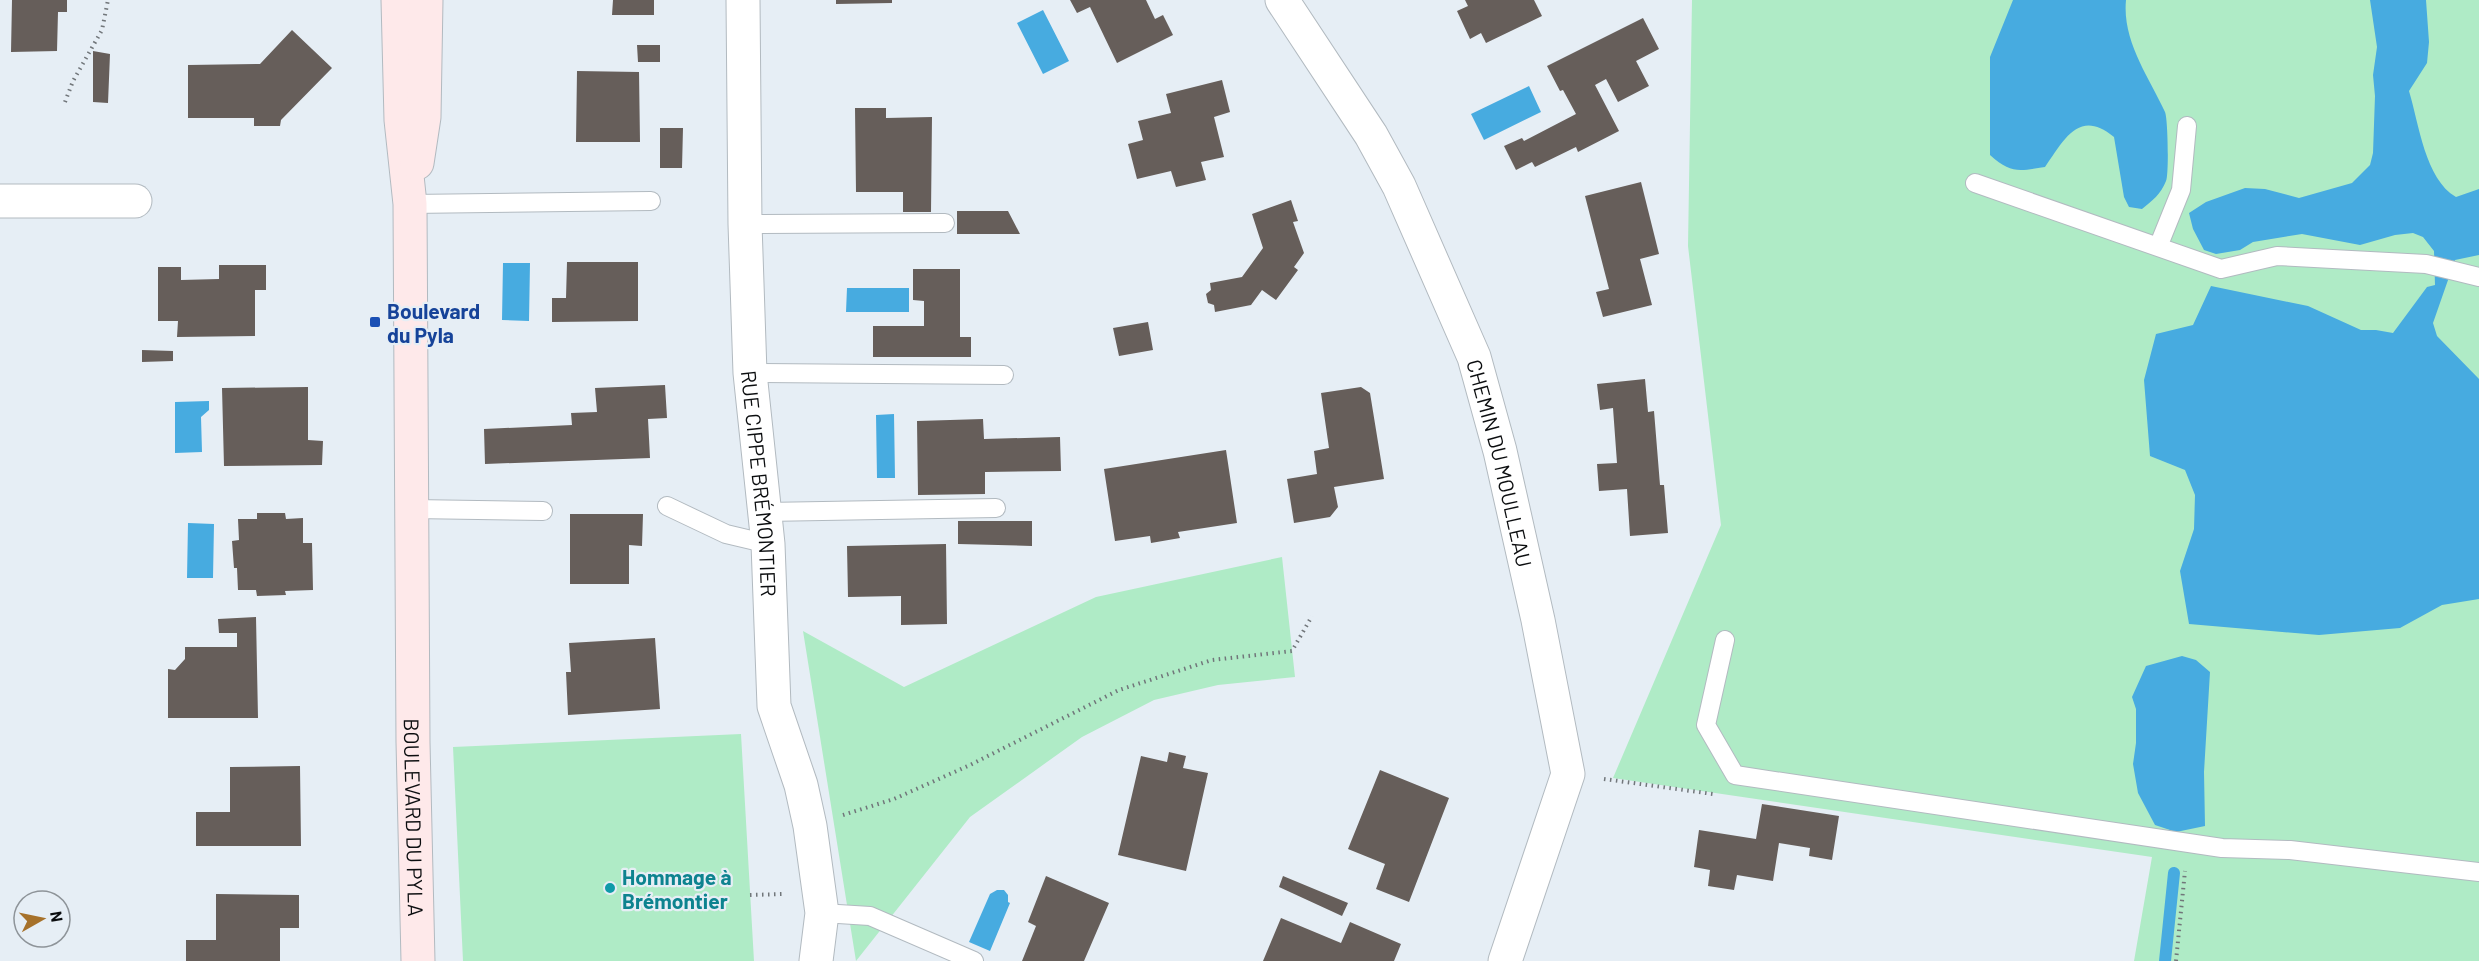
<svg xmlns="http://www.w3.org/2000/svg" width="2479" height="961" font-family="Barlow,sans-serif">
<style>
.green{fill:#afebc6}
.water{fill:#47abe0}
.lines{fill:none;stroke-linecap:round;stroke-linejoin:round}
.stream{stroke:#47abe0;stroke-width:12}
.building{fill:#665e5a}
.lane-casing{stroke:#b2bac0;stroke-width:20}
.street-casing{stroke:#b2bac0;stroke-width:35}
.secondary-casing{stroke:#b2bac0;stroke-width:35}
.path{stroke:#71767a;stroke-width:4;stroke-dasharray:1.5 4.5;stroke-linecap:butt}
.lane{stroke:#fff;stroke-width:18}
.street{stroke:#fff;stroke-width:33}
.secondary{stroke:#fee9ea;stroke-width:33}
.transit-dot{fill:#1a4fb4;stroke:#e6eef5;stroke-width:2}
.culture-dot{fill:#0f9aa8;stroke:#e6eef5;stroke-width:2}
.labels{text-anchor:middle;dominant-baseline:central;stroke-width:4.5;stroke-linejoin:round;paint-order:stroke}
.transit-label{font-size:21px;font-weight:bold;fill:#164399;stroke:#e6eef5;text-anchor:start}
.street-label{font-size:21px;fill:#0b0d0f;stroke:#e6eef5}
.culture-label{font-size:21px;font-weight:bold;fill:#0d838f;stroke:#e6eef5;text-anchor:start}
</style>
<rect width="100%" height="100%" fill="#e6eef5"/>
<path class="green" d="M1692,0H2479V961H2134L2152,857L1613,778L1721,525L1688,246Z
M1282,557L1295,677L1218,685L1154,700L1082,737L970,817L856,961L803,631L904,687L1096,597Z
M741,734L754,961H463L453,747Z"/>
<path class="water" d="M2013,0H2126C2122,41 2149,77 2165,112C2168,119 2169,175 2166,181C2161,194 2152,201 2142,209L2129,207L2124,197L2114,137C2079,108 2064,140 2045,167C2019,171 2011,174 1990,155V57Z
M2370,0H2426L2429,42L2427,63L2409,91C2419,124 2425,179 2456,197L2479,189V255L2455,260L2433,323L2437,336L2479,379V599L2442,605L2400,628L2319,635L2189,624L2180,571L2194,529L2195,495L2185,470L2150,456L2144,380L2156,334L2193,325L2211,286L2308,306L2361,330H2376L2393,333L2427,287L2435,285L2434,251L2423,237L2413,233L2395,235L2360,245L2302,234L2253,242L2240,250L2216,254L2204,250L2193,229L2189,213L2206,202L2245,188L2265,189L2299,198L2352,183L2370,165L2373,153L2375,96L2373,75L2377,47Z
M1043,10L1069,61L1043,74L1017,23Z
M1529,86L1541,112L1484,140L1471,114Z
M503,263H530L529,321L502,320Z
M847,288H909V312H846Z
M209,401V410L201,417L202,452L175,453V402Z
M894,414L895,478H877L876,415Z
M188,523L214,524L213,578H187Z
M2182,656L2196,660L2210,672L2204,772L2205,826L2176,832L2155,825L2138,793L2133,764L2136,743V709L2132,697L2146,666Z
M997,890H1004L1008,895V902L1010,903L990,951L969,942L990,894Z"/>
<g class="lines">
<path class="stream" d="M2165,961L2174,873"/>
</g>
<path class="building" d="M12,0H67V12H58L57,51L11,52Z
M613,0H654V15H612Z
M836,0H892V3L836,4Z
M1070,0H1146L1155,19L1163,15L1173,35L1117,63L1090,7L1077,13Z
M1465,0H1534L1542,16L1486,43L1481,33L1470,39L1457,11L1468,6Z
M1643,18L1659,49L1636,61L1649,86L1618,102L1606,79L1595,85L1619,131L1578,152L1576,147L1535,167L1532,162L1516,170L1504,146L1522,138L1524,141L1576,114L1563,90L1560,91L1547,66Z
M292,30L332,68L281,120L280,126H254V118H188V65L260,64Z
M637,45H660V62H638Z
M93,51L110,54L108,103L93,102Z
M577,71L639,72L640,142H576Z
M1222,80L1230,112L1214,117L1224,157L1201,162L1206,180L1176,187L1171,171L1137,179L1128,144L1143,140L1138,121L1171,113L1166,94Z
M855,108H886V118L932,117L931,212H903V192H856Z
M660,128H683L682,168H660Z
M1641,182L1659,254L1640,259L1652,305L1603,317L1596,292L1609,289L1585,196Z
M1291,200L1298,221L1293,222L1304,253L1294,267L1298,270L1276,300L1262,290L1251,305L1215,312L1214,305L1208,303L1206,294L1211,290L1210,283L1242,277L1263,248L1252,214Z
M957,211H1008L1020,234H957Z
M567,262H638V321L552,322V298H566Z
M219,265H266V290H255V336L177,337L178,321H158V267H181V280L219,279Z
M913,269H960V337H971V357H873V326H924V301L913,300Z
M1148,322L1153,350L1119,356L1113,328Z
M142,350L173,351V361L142,362Z
M1645,379L1648,412L1654,411L1660,485H1664L1668,533L1630,536L1627,489L1599,491L1597,464L1617,463L1613,408L1600,410L1597,384Z
M665,385L667,418L648,419L650,458L485,464L484,429L572,425L571,413L597,412L595,388Z
M308,387V440L323,441L322,465L224,466L222,388Z
M1361,387L1370,393L1384,479L1334,487L1338,507L1330,517L1294,523L1287,479L1317,474L1314,451L1329,448L1321,393Z
M983,419L984,439L1060,437L1061,471L985,472V494L918,495L917,421Z
M1226,450L1237,523L1178,532L1180,538L1151,543L1150,536L1115,541L1104,469Z
M257,513H285L286,519L303,518V543H312L313,590L285,591L286,595L257,596L256,590H238L237,568H234L232,541L239,540L238,519H257Z
M570,514H643L642,546L629,545V584H570Z
M958,521H1032V546L958,544Z
M946,544L947,624L901,625V596L848,597L847,546Z
M256,617L258,718H168V669L175,670L185,659V647H237V633H219L218,619Z
M655,638L660,709L568,715L566,672H571L569,643Z
M1169,752L1186,756L1183,768L1208,773L1186,871L1118,855L1141,756L1167,762Z
M300,766L301,846H196V812H230V767Z
M1380,770L1449,798L1409,902L1376,889L1385,864L1348,849Z
M1762,804L1839,816L1832,860L1809,856L1810,848L1779,843L1773,881L1737,875L1734,890L1708,886L1710,870L1694,867L1699,830L1756,839Z
M1046,876L1109,903L1084,961H1022L1036,926L1028,922Z
M1283,876L1348,903L1342,916L1279,887Z
M216,894L299,895V928H280V961H186V940H216Z
M1281,918L1341,943L1350,922L1401,944L1394,961H1263Z"/>
<g class="lines">
<defs>
<path id="lane" d="M1975,183L2221,269L2277,256L2426,264L2479,277
M410,204L651,201
M745,224L945,223
M2158,247L2181,190L2187,126
M750,373L1004,375
M667,506L726,534L768,544
M413,509L543,511
M765,512L996,508
M1725,640L1706,725L1735,775L2222,848L2290,850L2479,872
M822,913L870,916L974,961"/>
<g id="street">
<path id="s1" d="M743,0L745,224L750,373L768,544L774,706L801,785L810,826L822,913L816,961"/>
<path id="s2" d="M1282,0L1371,135L1399,186L1474,357L1500,451L1538,620L1568,774L1505,961"/>
<path d="M0,201H135"/>
</g>
<g id="secondary">
<path id="s3" d="M398,0L401,120L410,204L413,742L418,961"/>
<path d="M417,163L424,117L426,0"/>
</g>
</defs>
<use href="#lane" class="lane-casing"/>
<use href="#street" class="street-casing"/>
<use href="#secondary" class="secondary-casing"/>
<path class="path" d="M65,102L73,81L102,30L108,0
M1604,779L1713,794
M843,815L894,799L970,765L1119,690L1212,660L1292,651L1312,616
M750,895L783,894
M2176,961L2185,871"/>
<use href="#lane" class="lane"/>
<use href="#street" class="street"/>
<use href="#secondary" class="secondary"/>
</g>
<rect class="transit-dot" x="369" y="316" width="12" height="12" rx="3"/>
<circle class="culture-dot" cx="610" cy="888" r="6"/>
<g class="labels">
<g class="transit-label">
<text x="387" y="310">Boulevard<tspan x="387" dy="24">du Pyla</tspan></text>
</g>
<g class="street-label">
<text stroke="none"><textPath href="#s2" startOffset="516">CHEMIN DU MOULLEAU</textPath></text>
<text stroke="none"><textPath href="#s1" startOffset="484">RUE CIPPE BRÉMONTIER</textPath></text>
<text stroke="none"><textPath href="#s3" startOffset="818">BOULEVARD DU PYLA</textPath></text>
</g>
<g class="culture-label">
<text x="622" y="876">Hommage à<tspan x="622" dy="24">Brémontier</tspan></text>
</g>
</g>
<g transform="translate(42 919) rotate(81)"><circle r="28" fill="#e6eef5" stroke="#8e9499" stroke-width="1.5"/>
<path d="M0-4.5L10 22L0 15L-10 22Z" fill="#a6712a"/>
<text y="-9" font-size="16" font-weight="bold" text-anchor="middle" fill="#0b0d0f">N</text>
</g>
</svg>
